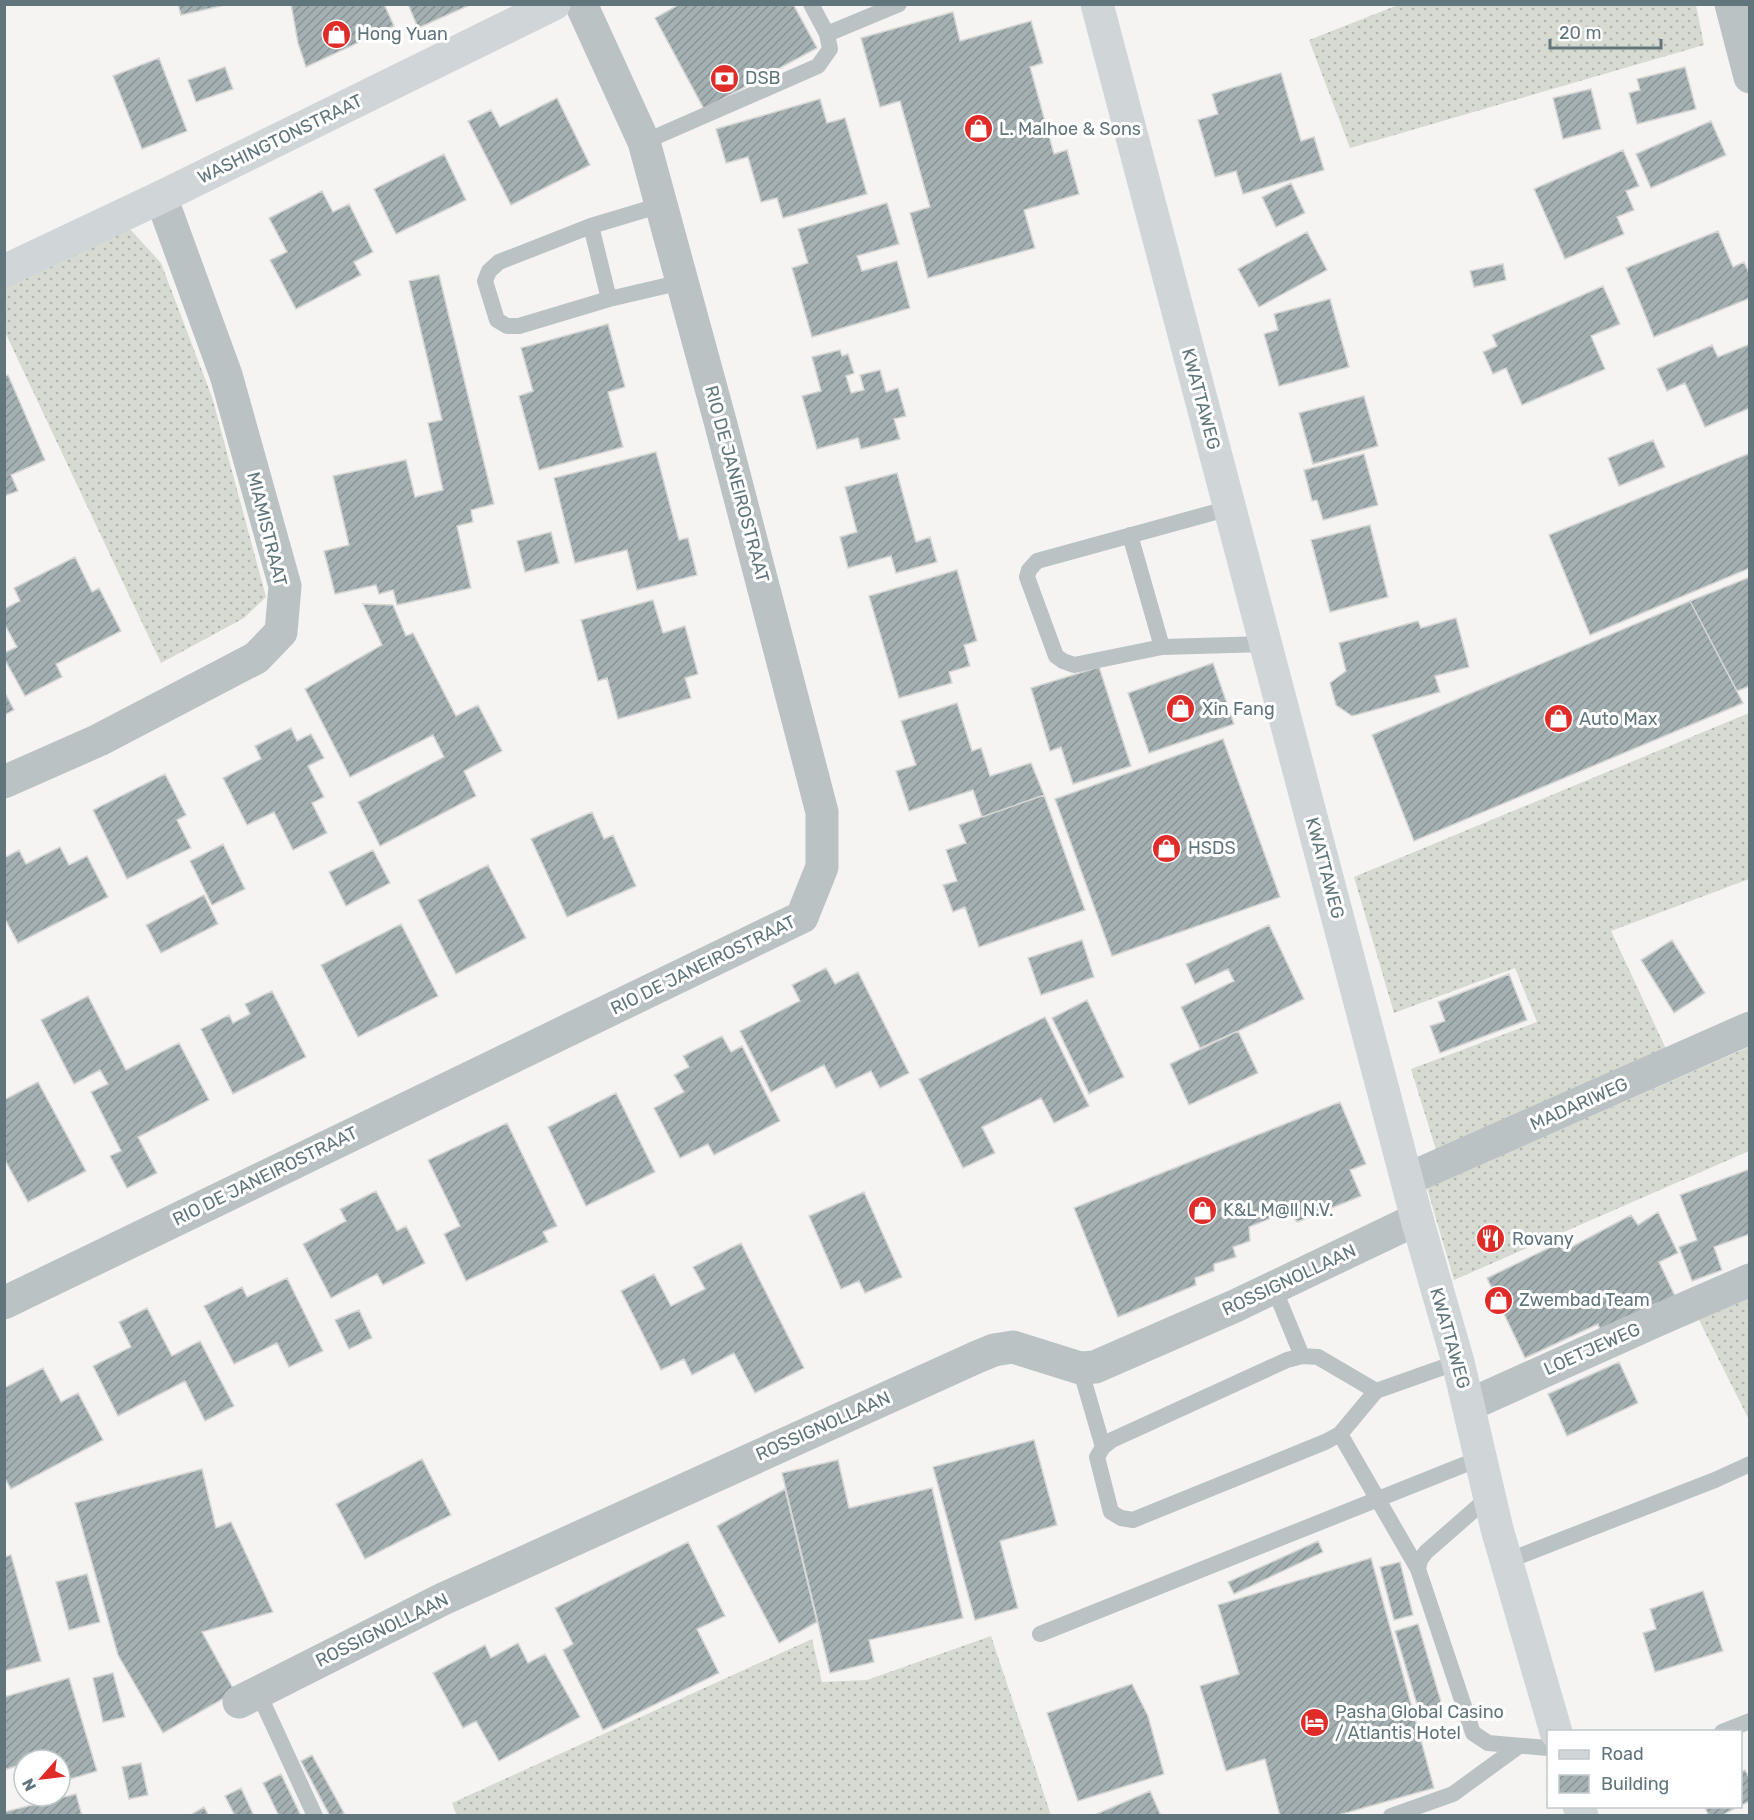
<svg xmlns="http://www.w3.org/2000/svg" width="1754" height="1820" font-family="Rubik,sans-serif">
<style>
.grass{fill:url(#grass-dots)}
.building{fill:url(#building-hatch);stroke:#d6d6d4;stroke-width:1.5}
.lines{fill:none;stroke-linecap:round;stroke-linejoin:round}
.lane{stroke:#bbc2c4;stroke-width:16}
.street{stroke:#bbc2c4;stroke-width:33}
.secondary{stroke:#d0d6d8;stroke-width:33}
.primary{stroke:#d0d6d8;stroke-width:33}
.labels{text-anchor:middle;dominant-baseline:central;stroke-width:6;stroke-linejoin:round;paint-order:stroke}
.poi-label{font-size:18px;fill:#61767c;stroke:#fff;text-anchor:start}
.street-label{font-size:18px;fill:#61767c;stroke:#fff}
</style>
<defs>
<pattern id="grass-dots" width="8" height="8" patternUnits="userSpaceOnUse" patternTransform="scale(1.5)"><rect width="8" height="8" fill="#d6dad1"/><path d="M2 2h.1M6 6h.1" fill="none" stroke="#b1b5af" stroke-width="1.8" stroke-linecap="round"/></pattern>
<pattern id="building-hatch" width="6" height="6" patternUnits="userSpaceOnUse" patternTransform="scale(1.5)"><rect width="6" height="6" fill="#a5b0b3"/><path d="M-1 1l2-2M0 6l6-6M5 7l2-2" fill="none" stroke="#8a9497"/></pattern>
</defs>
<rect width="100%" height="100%" fill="#f5f4f2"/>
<path class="grass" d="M1696,5L1704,45L1350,148L1309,40L1398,5Z
M130,229L161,263L212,397L266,597L244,618L161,663L5,332L4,285Z
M1749,713V879L1611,931L1668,1053L1437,1153L1411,1069L1537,1022L1515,968L1394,1013L1354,877Z
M1749,1047V1151L1454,1280L1427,1188Z
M1749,1298V1420L1699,1320Z
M991,1636L1051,1815L457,1816L452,1803L812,1639L822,1682L867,1680Z"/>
<path class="building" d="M178,4H220L221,6L181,15Z
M291,4H384L394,26L306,67L298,43Z
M408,4H472L418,28Z
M680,4H793L817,48L704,109L655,18Z
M953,12L960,41L1031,21L1043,63L1030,67L1054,154L1067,150L1079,194L1024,210L1035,248L928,278L910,213L930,207L900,101L880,107L861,38Z
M159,58L187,131L142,149L113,76Z
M225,67L233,89L196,102L188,80Z
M1685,67L1696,109L1637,124L1629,93L1640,90L1637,79Z
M1281,73L1301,141L1314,137L1324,170L1243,194L1236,171L1215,177L1198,120L1218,114L1212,94Z
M1591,89L1601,129L1563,139L1553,98Z
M557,98L590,165L511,205L468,121L491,110L500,127Z
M820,99L827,123L845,118L867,194L783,218L777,198L761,202L748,157L726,163L716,129Z
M1711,121L1726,155L1651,188L1636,154Z
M1623,150L1639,186L1626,191L1634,210L1617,217L1624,234L1565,259L1534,189Z
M444,154L466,200L396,234L374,189Z
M1291,183L1305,213L1276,227L1262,197Z
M322,191L333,212L349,204L373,252L354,262L361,275L296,309L270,260L287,252L269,218Z
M887,203L899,244L857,256L862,271L897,261L910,308L812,337L792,268L808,263L798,229Z
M1718,231L1733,267L1744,262L1750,275V298L1654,337L1626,268Z
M1307,232L1327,270L1259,307L1238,269Z
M1503,264L1506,280L1474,287L1470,271Z
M439,275L494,504L471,510L473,522L457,526L471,588L397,605L393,590L379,594L376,585L335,594L324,551L349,545L333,476L406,460L415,497L443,490L428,423L442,420L409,281Z
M1603,286L1620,324L1591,336L1605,369L1522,405L1506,368L1493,374L1483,352L1497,346L1492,335Z
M1330,299L1349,367L1279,386L1264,334L1278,330L1274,314Z
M608,324L625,387L608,392L623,447L539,470L519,396L533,391L521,348Z
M1750,344V408L1705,427L1685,383L1667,391L1657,369L1712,345L1718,357Z
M840,350L842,356L848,354L854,373L846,376L851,393L864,390L860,375L880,370L886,392L898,388L906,416L894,419L900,439L861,449L858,438L817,449L802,396L821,391L812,357Z
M8,375L45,460L11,475L18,491L4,496V376Z
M1364,396L1378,446L1313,464L1299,413Z
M1653,440L1665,467L1619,486L1608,458Z
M656,452L679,540L688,538L697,575L637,590L627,550L575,563L554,478Z
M1750,453V568L1590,635L1549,535Z
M1364,454L1378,505L1323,520L1317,500L1312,501L1304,470Z
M897,473L916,542L930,537L937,562L896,573L891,556L848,568L840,537L857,532L845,487Z
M1370,525L1388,597L1330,612L1311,540Z
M551,532L559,563L525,572L517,541Z
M75,557L92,592L99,588L121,631L56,664L62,677L25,696L4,658V653L17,647L4,623V609L20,601L14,588Z
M957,570L977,641L964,645L970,666L949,672L952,683L899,698L869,596Z
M1750,577V686L1737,691L1690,601Z
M653,600L663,633L685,626L698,674L685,678L691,698L618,719L607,678L598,681L581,620Z
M1690,601L1743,703L1414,841L1372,735Z
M363,604L393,605L406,636L413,633L456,716L478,705L502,751L464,771L476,796L380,846L358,802L444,757L433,735L350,777L305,689L382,645Z
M1456,618L1469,667L1435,676L1440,692L1352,716L1336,705L1330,683L1346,671L1339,643L1418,621L1421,628Z
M1213,663L1234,724L1149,753L1128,693Z
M1099,667L1131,766L1073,784L1061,747L1050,751L1031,688Z
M4,691L14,710L4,715Z
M957,703L972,751L981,748L990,776L1031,763L1044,795L982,817L973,790L909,811L896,771L916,765L901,721Z
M291,728L297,741L311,734L324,758L308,766L324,797L312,803L327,833L293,850L274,812L247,825L223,778L261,759L255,746Z
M1223,739L1280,897L1112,956L1055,799Z
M165,774L186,815L177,820L191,848L127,879L93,810Z
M1044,795L1085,910L979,947L965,907L953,912L943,885L957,881L946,850L966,843L959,825Z
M592,812L604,839L613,835L636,886L567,917L531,839Z
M223,844L245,889L212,905L190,861Z
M60,847L69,865L87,856L108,897L18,943L4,917V858L19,850L26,864Z
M373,850L390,883L346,906L329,872Z
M488,865L526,938L456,974L418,900Z
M204,895L218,924L161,953L146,925Z
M401,924L438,996L358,1037L321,965Z
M1269,925L1304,999L1238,1031L1200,1048L1181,1007L1234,981L1228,969L1195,984L1186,964Z
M1082,940L1094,977L1041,995L1028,958Z
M1672,940L1705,993L1674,1013L1641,960Z
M826,968L835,984L858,972L909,1073L880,1088L871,1071L836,1088L824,1065L771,1092L740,1031L800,1001L792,985Z
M1509,974L1527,1020L1440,1053L1430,1026L1445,1021L1438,1002Z
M272,991L306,1057L233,1094L201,1029L229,1015L233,1023L250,1014L245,1004Z
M88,996L126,1070L179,1043L209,1100L138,1137L157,1173L127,1188L110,1156L121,1151L91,1092L108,1084L100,1070L74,1084L41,1020Z
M1087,1000L1124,1077L1089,1094L1052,1018Z
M1045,1017L1089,1106L1054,1123L1041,1098L982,1127L995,1153L963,1168L919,1079Z
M1238,1031L1258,1073L1189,1105L1170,1064Z
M722,1036L731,1052L742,1046L780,1121L714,1155L708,1144L680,1158L654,1108L684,1092L674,1075L689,1067L683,1056Z
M38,1082L86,1171L28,1202L4,1158V1100Z
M616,1093L655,1172L586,1206L548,1127Z
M1340,1102L1366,1164L1350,1170L1361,1196L1297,1222L1289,1211L1249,1227L1250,1241L1233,1247L1236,1257L1214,1264V1271L1195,1278L1196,1285L1118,1317L1074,1208Z
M507,1123L557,1226L543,1232L548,1242L466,1281L444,1234L460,1226L428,1160Z
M1750,1169V1234L1714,1247L1722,1270L1692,1281L1679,1247L1697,1240L1680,1195Z
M376,1191L397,1231L406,1226L425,1263L383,1285L377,1274L331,1298L303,1244L346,1221L340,1209Z
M864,1192L902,1277L865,1293L859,1281L841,1289L809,1216Z
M1658,1212L1678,1253L1659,1262L1675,1296L1601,1332L1598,1324L1525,1358L1487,1278L1559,1243L1564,1251L1631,1215L1638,1225Z
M741,1243L804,1368L755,1393L734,1353L692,1375L684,1359L661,1370L621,1291L654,1274L671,1306L705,1289L693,1267Z
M287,1278L323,1351L289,1367L277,1343L234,1364L204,1306L242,1287L247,1297Z
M147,1308L172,1356L200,1341L234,1406L205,1421L185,1381L118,1416L93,1366L131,1347L119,1322Z
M359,1310L372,1338L349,1349L335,1320Z
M1619,1362L1638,1403L1567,1436L1548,1394Z
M43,1368L61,1402L78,1393L103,1440L11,1489L4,1477V1388Z
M1034,1440L1057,1525L1000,1541L1018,1608L975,1620L933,1467Z
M422,1459L451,1515L365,1559L336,1504Z
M838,1460L849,1508L932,1488L963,1618L869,1640L874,1662L830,1673L782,1473Z
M202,1469L216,1528L231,1522L273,1612L202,1632L235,1692L163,1733L118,1655L75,1503Z
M785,1489L817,1622L779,1643L717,1526Z
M1318,1541L1323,1552L1234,1594L1228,1582Z
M688,1542L725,1616L697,1629L719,1673L603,1730L563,1650L573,1644L555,1608Z
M11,1555L41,1661L4,1671V1557Z
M1371,1558L1434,1788L1335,1816H1280L1265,1759L1226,1771L1200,1686L1239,1674L1218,1605Z
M1400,1562L1413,1615L1394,1620L1380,1567Z
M87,1574L100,1622L69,1630L56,1582Z
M1703,1591L1723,1651L1655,1672L1643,1633L1656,1629L1650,1609Z
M1418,1624L1444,1712L1421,1718L1395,1631Z
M518,1643L528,1663L545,1654L580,1717L499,1761L476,1721L463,1728L433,1673L485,1645L491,1658Z
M113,1673L125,1717L103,1722L93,1678Z
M69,1678L97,1771L60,1782V1760H24V1767L23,1764L4,1770V1697Z
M1132,1684L1148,1716L1164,1774L1078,1801L1047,1713Z
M312,1755L344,1813L340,1816H330L301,1761Z
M141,1763L148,1795L129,1799L122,1767Z
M1745,1770L1750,1779V1801L1740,1806V1772Z
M281,1774L301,1816H279L263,1783Z
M241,1788L254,1816H235L225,1796Z
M1150,1791L1161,1816H1092Z
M76,1794L82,1816H4V1812Z
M1704,1806H1739L1721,1816H1709Z
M204,1807L209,1816H193L192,1814Z"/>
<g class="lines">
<path class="lane" d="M827,34L899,4
M644,142L818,66L830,49L827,34L811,4
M661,205L591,226L499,262L489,271L485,281L497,320L507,326H519L609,299L682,282
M591,226L609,299
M1230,508L1037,561L1029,570L1027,577L1056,656L1063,661L1074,665L1162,647L1266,644
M1130,535L1162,647
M1274,1288L1302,1356
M1080,1368L1103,1447
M1376,1391L1318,1357L1302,1356L1287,1360L1112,1440L1103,1447L1097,1457L1111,1512L1121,1518L1133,1520L1325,1442L1340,1434L1376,1391L1458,1362
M1340,1434L1418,1569
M1490,1496L1426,1552L1420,1560L1418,1569L1473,1733L1488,1743L1548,1748
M1507,1561L1715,1480L1750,1464
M1040,1634L1481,1458
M258,1692L315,1816
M1722,1732L1750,1721
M1391,1816L1453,1794L1519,1746"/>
<path class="street" d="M1731,4L1750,77
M4,782L99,740L256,658L281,632L285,586L226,375L161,197
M1408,1179L1750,1028
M4,1303L802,917L822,867V812L720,421L644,142L581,4
M1469,1405L1660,1319L1750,1280
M239,1702L443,1599L977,1357L994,1350L1013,1347L1080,1368L1095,1367L1235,1306L1417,1219"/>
<path class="secondary" d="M4,271L161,197L554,4"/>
<path class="primary" d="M1097,4L1417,1219L1458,1362L1497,1529L1556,1732
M1579,1806L1582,1816"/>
</g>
<defs>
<symbol id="shop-disc" viewBox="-11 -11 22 22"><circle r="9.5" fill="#df2c28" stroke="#fff"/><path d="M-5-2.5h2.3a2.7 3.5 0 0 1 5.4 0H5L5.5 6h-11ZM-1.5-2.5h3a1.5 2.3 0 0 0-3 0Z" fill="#fff"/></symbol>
<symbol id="bank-disc" viewBox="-11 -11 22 22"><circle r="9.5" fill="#df2c28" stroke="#fff"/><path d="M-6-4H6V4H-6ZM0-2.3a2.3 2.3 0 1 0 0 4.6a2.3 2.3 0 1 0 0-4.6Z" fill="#fff"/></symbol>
<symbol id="restaurant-disc" viewBox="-11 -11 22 22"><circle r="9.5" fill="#df2c28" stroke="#fff"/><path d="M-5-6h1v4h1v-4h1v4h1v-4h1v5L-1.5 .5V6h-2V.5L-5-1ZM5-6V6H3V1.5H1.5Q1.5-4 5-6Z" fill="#fff"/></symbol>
<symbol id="hotel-disc" viewBox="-11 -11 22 22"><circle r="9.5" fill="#df2c28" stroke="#fff"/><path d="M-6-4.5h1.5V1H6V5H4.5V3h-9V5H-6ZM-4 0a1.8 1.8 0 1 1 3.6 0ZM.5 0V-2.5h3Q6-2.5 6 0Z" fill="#fff"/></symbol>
</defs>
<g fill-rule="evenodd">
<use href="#shop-disc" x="320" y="18" width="33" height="33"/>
<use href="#bank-disc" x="708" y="62" width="33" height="33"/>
<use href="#shop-disc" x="962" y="112" width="33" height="33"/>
<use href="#shop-disc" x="1164" y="692" width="33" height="33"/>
<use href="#shop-disc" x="1542" y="702" width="33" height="33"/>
<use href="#shop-disc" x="1150" y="832" width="33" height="33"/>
<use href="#shop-disc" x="1186" y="1194" width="33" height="33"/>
<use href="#restaurant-disc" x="1474" y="1222" width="33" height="33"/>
<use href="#shop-disc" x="1482" y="1284" width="33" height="33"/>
<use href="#hotel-disc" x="1298" y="1706" width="33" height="33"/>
</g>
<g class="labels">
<g class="poi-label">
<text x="357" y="34">Hong Yuan</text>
<text x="745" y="78">DSB</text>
<text x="999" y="129">L. Malhoe &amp; Sons</text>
<text x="1202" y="709">Xin Fang</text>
<text x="1579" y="719">Auto Max</text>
<text x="1188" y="848">HSDS</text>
<text x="1223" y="1210">K&amp;L M@ll N.V.</text>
<text x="1512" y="1239">Rovany</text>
<text x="1519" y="1300">Zwembad Team</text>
<text x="1335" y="1712">Pasha Global Casino<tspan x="1335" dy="21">/ Atlantis Hotel</tspan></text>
</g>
<g class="street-label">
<text transform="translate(280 139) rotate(-26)">WASHINGTONSTRAAT</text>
<text transform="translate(1201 399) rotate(75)">KWATTAWEG</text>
<text transform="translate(737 484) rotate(75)">RIO DE JANEIROSTRAAT</text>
<text transform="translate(267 529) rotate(76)">MIAMISTRAAT</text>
<text transform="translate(1325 868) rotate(75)">KWATTAWEG</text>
<text transform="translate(703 965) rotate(-26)">RIO DE JANEIROSTRAAT</text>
<text transform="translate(1579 1104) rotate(-24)">MADARIWEG</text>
<text transform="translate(265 1176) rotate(-26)">RIO DE JANEIROSTRAAT</text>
<text transform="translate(1289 1280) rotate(-25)">ROSSIGNOLLAAN</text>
<text transform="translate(1450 1338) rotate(74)">KWATTAWEG</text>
<text transform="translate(1592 1349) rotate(-24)">LOETJEWEG</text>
<text transform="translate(823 1426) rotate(-24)">ROSSIGNOLLAAN</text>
<text transform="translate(382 1630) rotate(-26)">ROSSIGNOLLAAN</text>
</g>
</g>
<rect width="1754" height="1820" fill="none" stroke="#61767c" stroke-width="12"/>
<rect x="1547" y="1730" width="195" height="78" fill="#ffffff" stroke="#c0c8cb" stroke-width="1.5"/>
<rect x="1559" y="1750" width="30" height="9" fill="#d0d6d8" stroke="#c0c8cb" stroke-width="1.5"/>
<text x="1601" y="1760" font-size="18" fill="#61767c">Road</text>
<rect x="1559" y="1775" width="30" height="18" fill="url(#building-hatch)" stroke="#c0c8cb" stroke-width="1.5"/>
<text x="1601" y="1790" font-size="18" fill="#61767c">Building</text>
<g transform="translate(42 1778) rotate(242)"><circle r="28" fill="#ffffff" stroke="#c0c8cb" stroke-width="1.5"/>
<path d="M0-4.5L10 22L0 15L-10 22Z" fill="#df2c28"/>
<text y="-9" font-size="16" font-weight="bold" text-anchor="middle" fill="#61767c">N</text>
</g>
<path d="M1550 39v9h111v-9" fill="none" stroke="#61767c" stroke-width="3"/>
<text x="1559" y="39" font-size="18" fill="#61767c" stroke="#ffffff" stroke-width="4.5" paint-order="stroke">20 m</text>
</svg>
